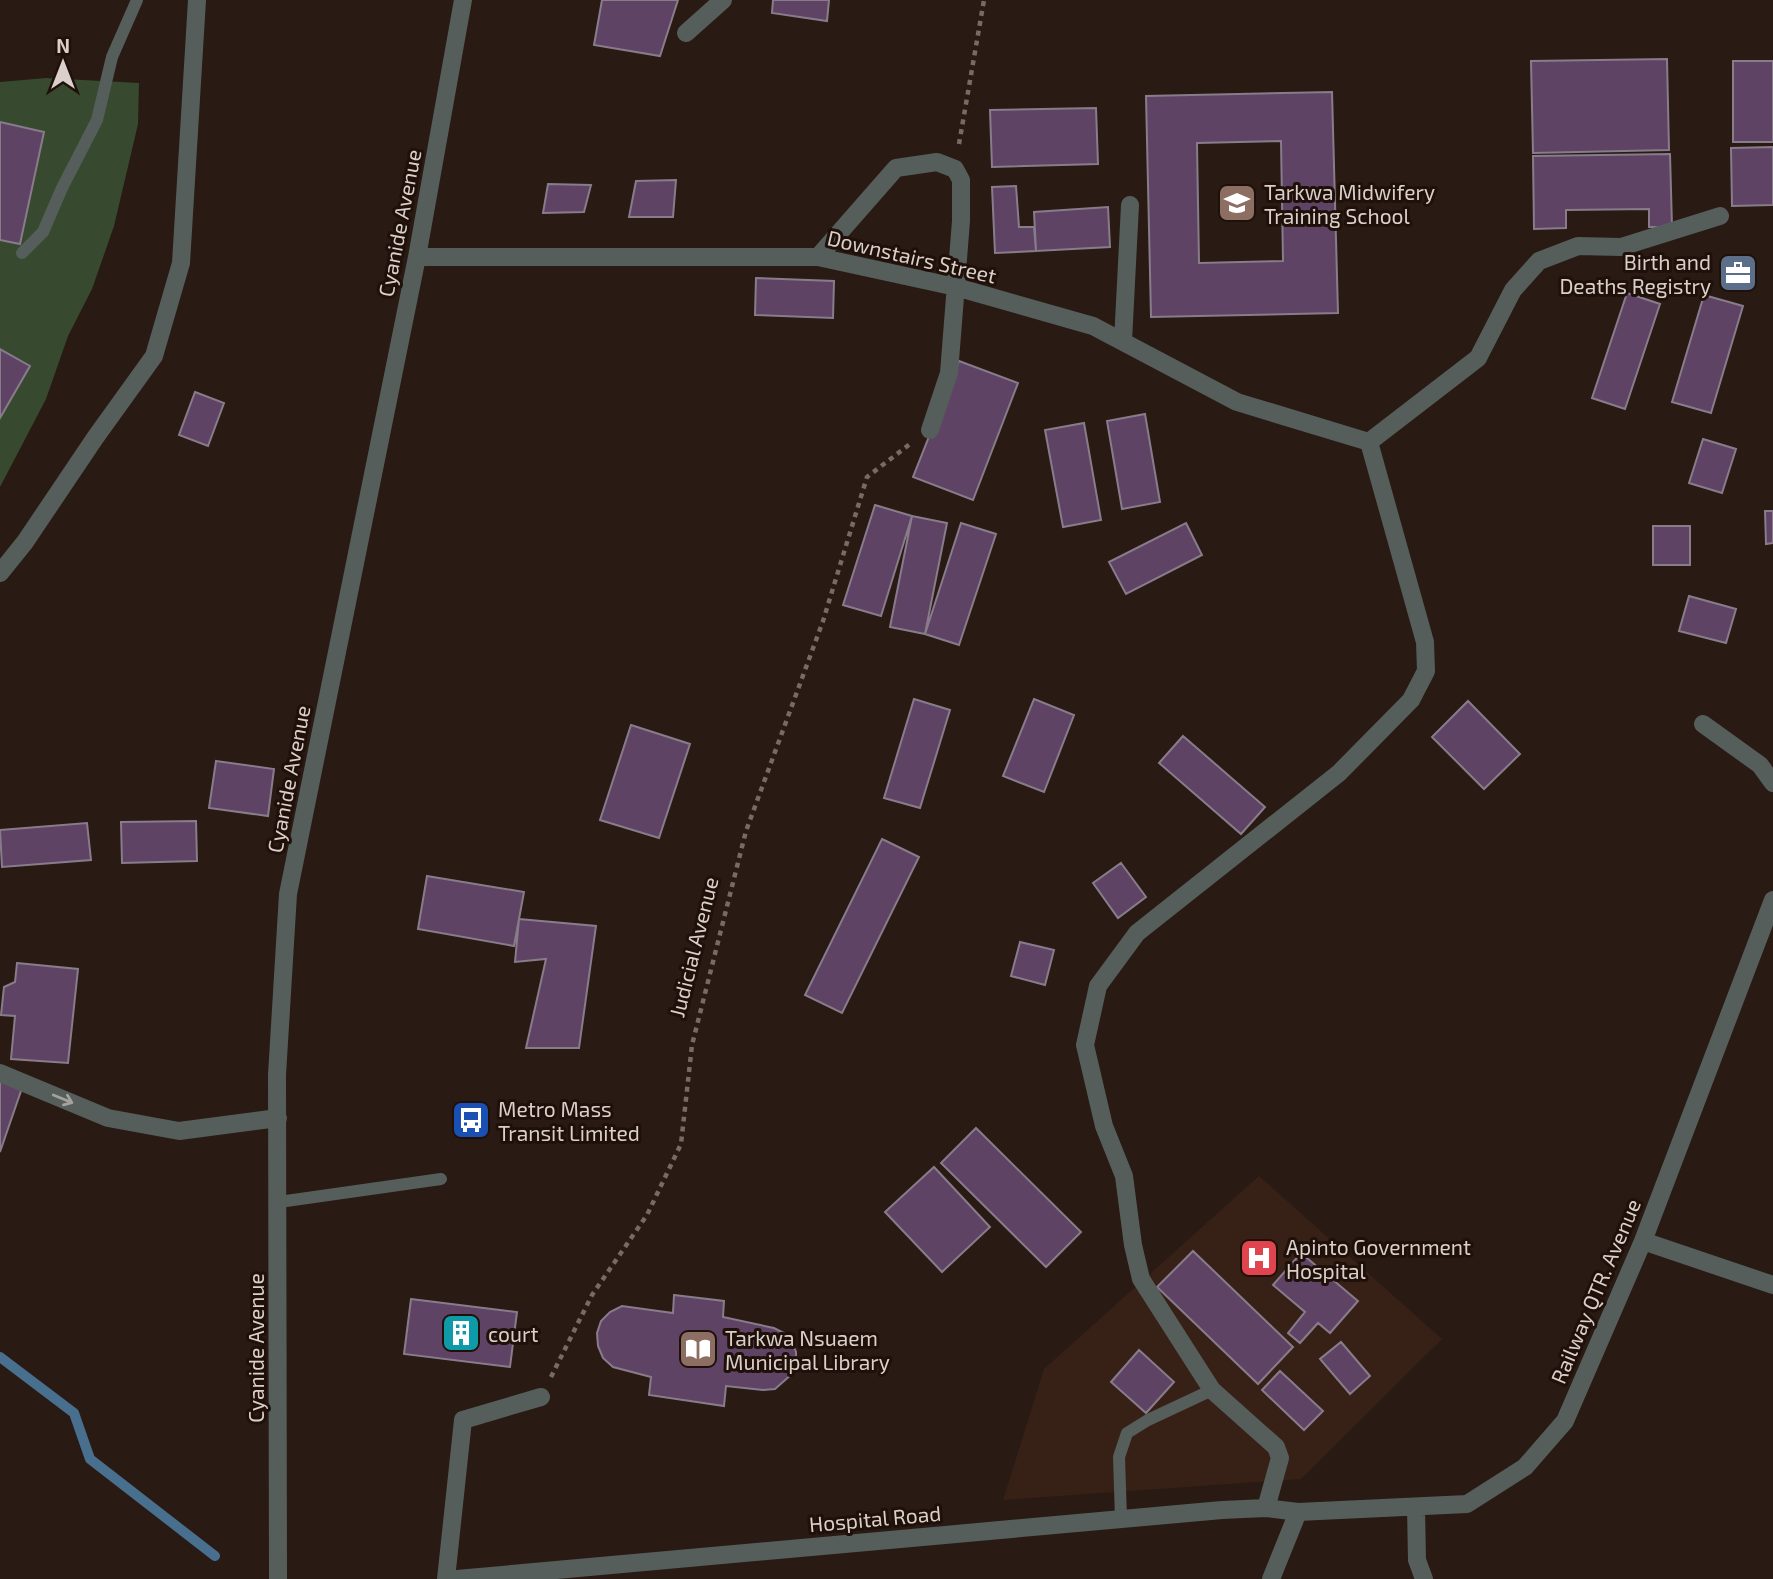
<svg xmlns="http://www.w3.org/2000/svg" width="1773" height="1579" font-family="'Exo 2',sans-serif">
<style>
.built{fill:#372117}
.green{fill:#37492e}
.lines{fill:none;stroke-linecap:round;stroke-linejoin:round}
.stream{stroke:#486f8d;stroke-width:10}
.building{fill:#5e4365;stroke:#887c8b;stroke-width:2;fill-rule:evenodd}
.path{stroke:#786b65;stroke-width:4.5;stroke-dasharray:5 5;stroke-linecap:butt}
.lane{stroke:#555e5b;stroke-width:12}
.street{stroke:#555e5b;stroke-width:18}
.oneway{stroke:#a5a29e}
.labels{text-anchor:middle;dominant-baseline:central;stroke-width:6;stroke-linejoin:round;paint-order:stroke}
.poi-label{font-size:21px;fill:#dacfca;stroke:#1f110a;text-anchor:start}
.street-label{font-size:21px;fill:#dacfca;stroke:#1f110a}
</style>
<rect width="100%" height="100%" fill="#291a13"/>
<path class="built" d="M1259,1176L1442,1339L1301,1479L1003,1500L1044,1369Z"/>
<path class="green" d="M46,78L139,83L138,124L114,226L92,289L68,336L46,399L0,487V82Z"/>
<g class="lines">
<path class="stream" d="M0,1357L74,1413L90,1459L215,1556"/>
</g>
<path class="building" d="M602,0H678L660,56L594,45Z
M773,0H829L827,21L772,13Z
M1667,59L1669,150L1533,153L1531,61Z
M1733,61H1773V142H1733Z
M1332,92L1338,313L1151,317L1146,96ZM1281,141L1283,261L1199,263L1197,143Z
M1096,108L1098,164L992,167L990,110Z
M0,122L44,132L20,244L0,240Z
M1773,147V205L1732,206L1731,148Z
M1670,154L1672,227H1649V209L1566,210V228L1534,229L1533,156Z
M676,180L673,217H629L636,181Z
M548,184L591,185L584,212L543,213Z
M1016,186L1019,227H1034L1036,251L995,253L992,187Z
M1108,207L1110,247L1036,251L1034,212Z
M756,278L834,281L833,318L755,315Z
M1627,293L1660,304L1625,409L1592,398Z
M1704,295L1743,306L1711,413L1672,402Z
M0,349L30,366L0,418Z
M959,361L1018,383L973,500L913,477Z
M195,392L224,403L208,446L179,435Z
M1145,414L1160,502L1122,509L1107,421Z
M1084,423L1101,520L1063,527L1045,430Z
M1703,439L1736,449L1722,493L1689,483Z
M875,505L912,516L881,616L843,605Z
M1765,511H1773V543L1766,544Z
M912,516L947,523L925,634L890,627Z
M961,523L996,534L959,645L925,634Z
M1186,523L1202,555L1126,594L1109,562Z
M1653,526H1690V565H1653Z
M1689,596L1736,609L1726,643L1679,631Z
M914,699L950,710L920,808L884,798Z
M1034,699L1074,715L1044,792L1003,776Z
M1468,701L1520,754L1484,789L1432,737Z
M631,725L690,744L659,838L600,820Z
M1183,736L1265,807L1241,834L1159,763Z
M216,761L274,769L268,816L209,808Z
M196,821L197,861L122,863L121,822Z
M87,823L91,860L2,867L0,830Z
M882,839L919,857L842,1013L805,995Z
M1121,863L1146,897L1118,918L1093,883Z
M427,876L524,892L514,946L418,929Z
M519,919L596,926L579,1048H526L546,959L515,962Z
M1020,942L1054,950L1045,985L1011,976Z
M17,963L78,969L68,1063L11,1059L15,1016L1,1015L4,987L15,982Z
M0,1080L22,1088L0,1152Z
M976,1128L1081,1232L1046,1267L941,1163Z
M934,1167L990,1227L942,1272L885,1212Z
M1193,1251L1293,1347L1258,1384L1157,1287Z
M1301,1253L1358,1301L1330,1333L1318,1323L1300,1343L1288,1333L1305,1312L1273,1285Z
M674,1295L724,1301L723,1317L774,1328L784,1333L792,1342L796,1352V1363L792,1374L775,1389L763,1390L726,1386L724,1406L649,1395L651,1377L613,1367L603,1358L598,1346L597,1333L601,1321L610,1312L622,1306L673,1313Z
M411,1299L517,1312L510,1367L404,1354Z
M1341,1342L1370,1376L1350,1394L1320,1359Z
M1139,1350L1174,1382L1146,1413L1111,1382Z
M1280,1371L1323,1411L1304,1430L1262,1390Z"/>
<g class="lines">
<path class="path" d="M959,144L984,0
M551,1377L592,1295L647,1215L681,1144L692,1045L746,831L823,621L867,477L910,444"/>
<path class="lane" d="M22,253L43,232L62,188L97,120L112,57L137,0
M279,1202L441,1179
M1121,1519L1119,1457L1127,1433L1148,1420L1212,1390"/>
<path class="street" d="M686,33L723,0
M417,257H818L956,287L1093,326L1237,402L1369,442
M818,257L896,168L937,162L955,169L961,180V221L949,373L930,430
M1123,341L1130,205
M1369,442L1478,358L1513,290L1539,261L1578,246L1621,247L1720,216
M0,573L25,542L95,438L154,356L181,263L197,0
M1703,724L1760,765L1773,783
M0,1073L108,1118L179,1131L278,1118
M1643,1241L1773,1285
M1416,1507L1417,1560L1424,1579
M1266,1508L1280,1458L1276,1447L1212,1390L1141,1279L1133,1245L1124,1176L1104,1126L1085,1045L1098,986L1137,933L1339,773L1411,700L1426,671L1425,642L1369,442
M278,1579L277,1075L288,894L417,257L463,0
M446,1579L463,1420L541,1397
M457,1579L1222,1510L1266,1508L1298,1512L1467,1504L1525,1467L1565,1421L1643,1241L1773,900
M1271,1579L1298,1512"/>
</g>
<defs><path id="oneway-shaft" d="M-6 0H5M1.5-3L5.5 0L1.5 3" fill="none" stroke-width="1.6" stroke-linecap="round" stroke-linejoin="round" transform="scale(1.75)"/></defs>
<use class="oneway" href="#oneway-shaft" transform="translate(63 1099) rotate(22)"/>
<defs>
<symbol id="school-square" viewBox="-11 -11 22 22"><rect x="-9" y="-9" width="18" height="18" rx="4" fill="#8d6e63" stroke="#1f110a"/><path d="M0-5L7-2L0 1L-7-2ZM-4 1L0 2.5L4 1V4Q0 6-4 4Z" fill="#fff"/></symbol>
<symbol id="office-square" viewBox="-11 -11 22 22"><rect x="-9" y="-9" width="18" height="18" rx="4" fill="#5c6f8a" stroke="#1f110a"/><path d="M-6-3h4V-5.5h4V-3h4V5H-6ZM-1-4.5V-3h2v-1.5ZM-6 0V1H6V0Z" fill="#fff"/></symbol>
<symbol id="bus-square" viewBox="-11 -11 22 22"><rect x="-9" y="-9" width="18" height="18" rx="4" fill="#1a4fb4" stroke="#1f110a"/><path d="M-5-6H5V4H4V6H2V4H-2V6H-4V4H-5ZM-3.5-4V0h7V-4ZM-3.5 1.2v1.5H-2V1.2ZM2 1.2v1.5H3.5V1.2Z" fill="#fff"/></symbol>
<symbol id="hospital-square" viewBox="-11 -11 22 22"><rect x="-9" y="-9" width="18" height="18" rx="4" fill="#e0444e" stroke="#1f110a"/><path d="M-5-5h3v3.5h4V-5h3V5h-3V1.5h-4V5h-3Z" fill="#fff"/></symbol>
<symbol id="building-square" viewBox="-11 -11 22 22"><rect x="-9" y="-9" width="18" height="18" rx="4" fill="#0f9aa8" stroke="#1f110a"/><path d="M-4-6H4V6H1V3H-1V6H-4ZM-2.5-4.3h1.7v1.8h-1.7ZM.8-4.3h1.7v1.8H.8ZM-2.5-1h1.7V.8h-1.7ZM.8-1h1.7V.8H.8Z" fill="#fff"/></symbol>
<symbol id="library-square" viewBox="-11 -11 22 22"><rect x="-9" y="-9" width="18" height="18" rx="4" fill="#8d6e63" stroke="#1f110a"/><path d="M-6-4Q-3-5.5-.7-3.5V5Q-3 3-6 4ZM6-4Q3-5.5 .7-3.5V5Q3 3 6 4Z" fill="#fff"/></symbol>
</defs>
<g fill-rule="evenodd">
<use href="#school-square" x="1215" y="181" width="44" height="44"/>
<use href="#office-square" x="1716" y="251" width="44" height="44"/>
<use href="#bus-square" x="449" y="1098" width="44" height="44"/>
<use href="#hospital-square" x="1237" y="1236" width="44" height="44"/>
<use href="#building-square" x="439" y="1311" width="44" height="44"/>
<use href="#library-square" x="676" y="1327" width="44" height="44"/>
</g>
<g class="labels">
<g class="poi-label">
<text x="1264" y="191">Tarkwa Midwifery<tspan x="1264" dy="24">Training School</tspan></text>
<text x="1711" y="261" text-anchor="end">Birth and<tspan x="1711" dy="24">Deaths Registry</tspan></text>
<text x="498" y="1108">Metro Mass<tspan x="498" dy="24">Transit Limited</tspan></text>
<text x="1286" y="1246">Apinto Government<tspan x="1286" dy="24">Hospital</tspan></text>
<text x="488" y="1333">court</text>
<text x="725" y="1337">Tarkwa Nsuaem<tspan x="725" dy="24">Municipal Library</tspan></text>
</g>
<g class="street-label">
<text transform="translate(399 223) rotate(-79)">Cyanide Avenue</text>
<text transform="translate(912 256) rotate(13)">Downstairs Street</text>
<text transform="translate(288 779) rotate(-79)">Cyanide Avenue</text>
<text transform="translate(693 947) rotate(-76)">Judicial Avenue</text>
<text transform="translate(1595 1291) rotate(-67)">Railway QTR. Avenue</text>
<text transform="translate(255 1348) rotate(-90)">Cyanide Avenue</text>
<text transform="translate(875 1518) rotate(-5)">Hospital Road</text>
</g>
</g>
<g transform="translate(63 63)" stroke="#1f110a" stroke-width="5" paint-order="stroke">
<path d="M0-5L12 26L0 18L-12 26Z" fill="#dacfca"/>
<text y="-10" font-size="19" font-weight="bold" text-anchor="middle" fill="#dacfca">N</text>
</g>
</svg>
